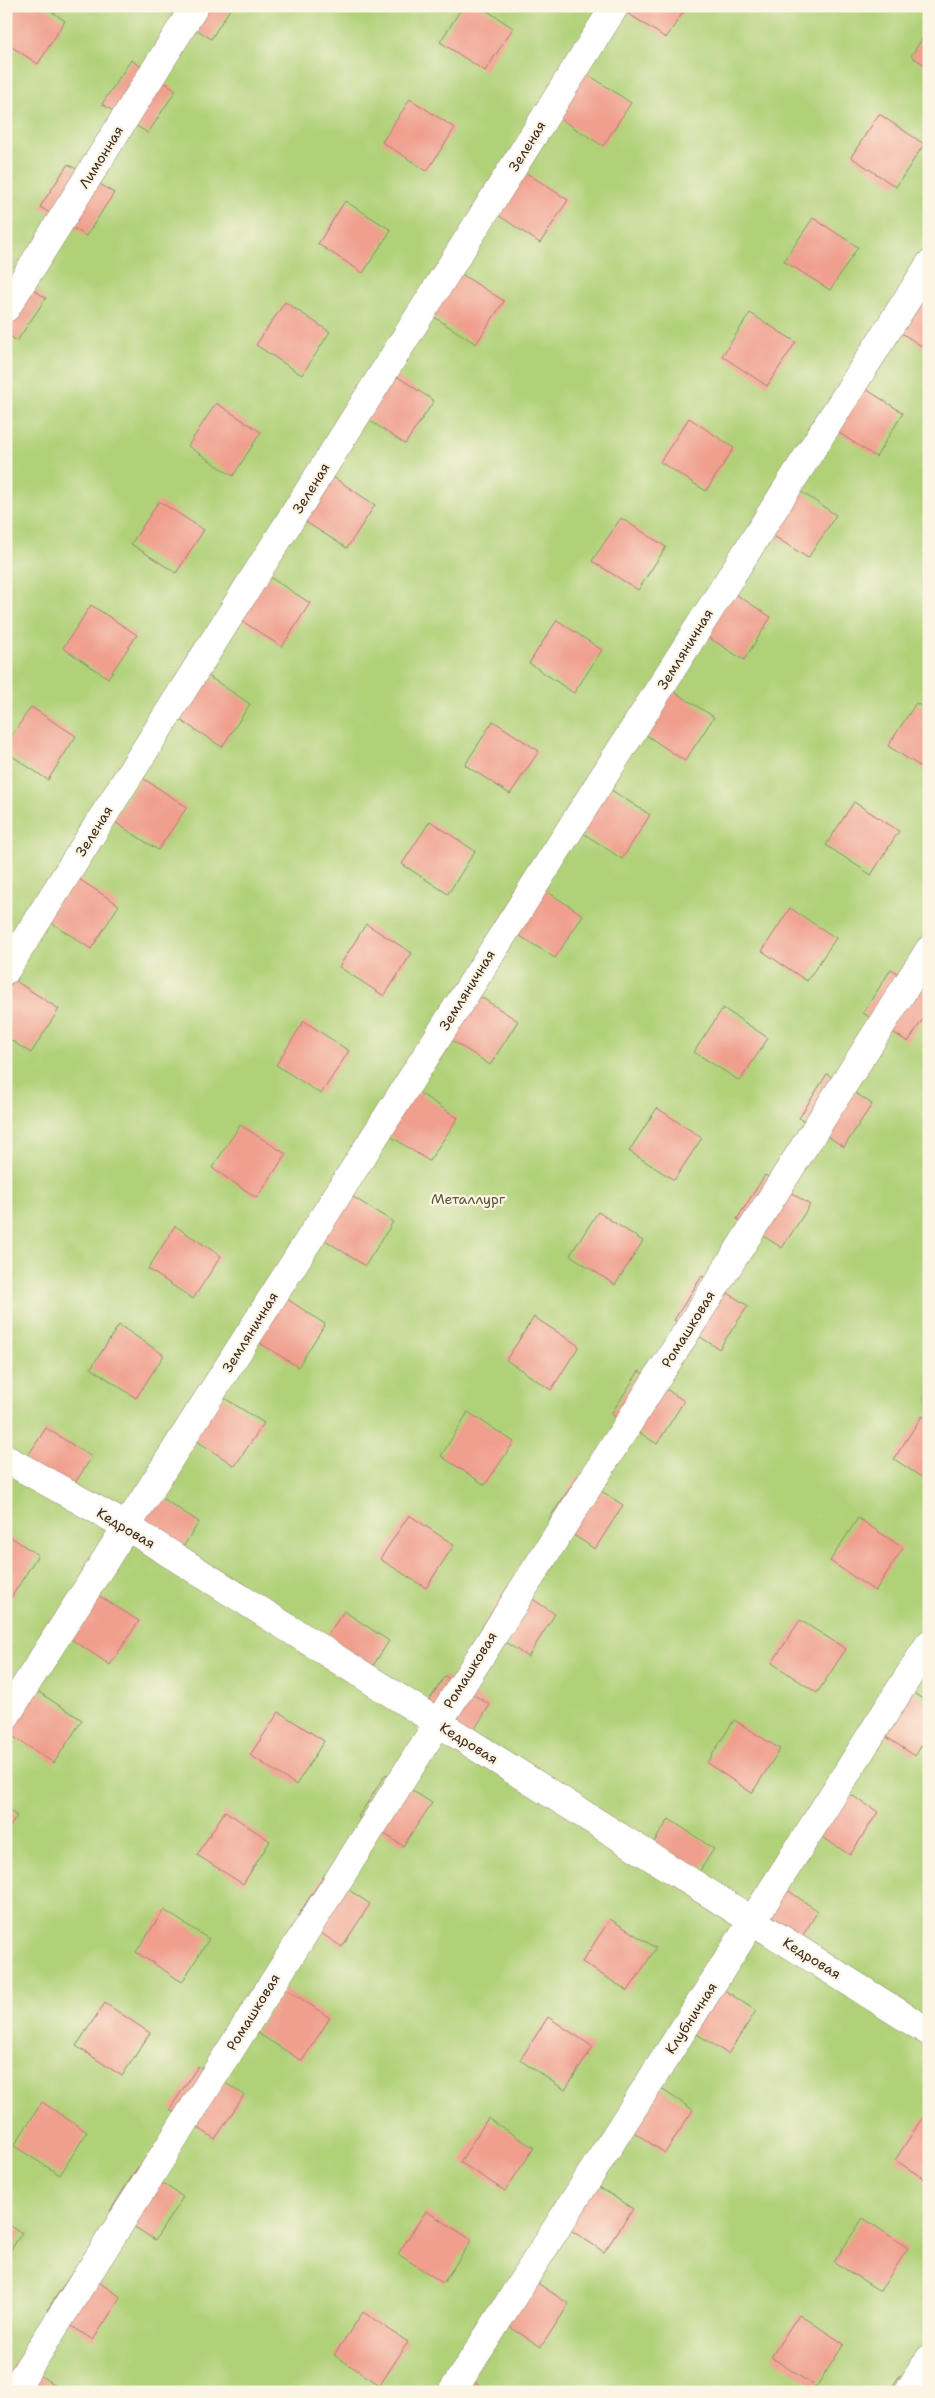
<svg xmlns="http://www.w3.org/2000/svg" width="935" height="2398" font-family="'Shantell Sans',sans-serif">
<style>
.green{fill:#b1d179;stroke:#767e4c}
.building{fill:#f09f8d}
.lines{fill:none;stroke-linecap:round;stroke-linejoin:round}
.street-casing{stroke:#968672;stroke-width:29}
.street{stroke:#fff;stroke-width:28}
.labels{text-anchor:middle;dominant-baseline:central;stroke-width:4.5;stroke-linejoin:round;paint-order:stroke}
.street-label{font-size:14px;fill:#3b2a1e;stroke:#fcf5e5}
.park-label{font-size:14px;fill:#585435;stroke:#fcf5e5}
</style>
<rect width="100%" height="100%" fill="#fcf5e5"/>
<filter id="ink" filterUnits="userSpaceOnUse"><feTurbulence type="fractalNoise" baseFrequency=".02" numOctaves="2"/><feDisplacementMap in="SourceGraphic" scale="10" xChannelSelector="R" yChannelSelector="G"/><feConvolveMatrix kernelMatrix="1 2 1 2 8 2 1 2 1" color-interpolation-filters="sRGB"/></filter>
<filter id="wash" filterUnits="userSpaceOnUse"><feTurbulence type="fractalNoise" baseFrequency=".0096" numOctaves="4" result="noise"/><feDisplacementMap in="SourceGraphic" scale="20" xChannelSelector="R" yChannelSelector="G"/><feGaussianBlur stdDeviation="1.12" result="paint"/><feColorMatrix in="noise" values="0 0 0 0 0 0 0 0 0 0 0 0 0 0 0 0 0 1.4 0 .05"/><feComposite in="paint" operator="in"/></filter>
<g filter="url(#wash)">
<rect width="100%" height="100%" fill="#f2e3c5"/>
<path class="green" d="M6,6H929V2392H6Z"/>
<g id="blocks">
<path class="building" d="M11,6H44L65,21L38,64L6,43V13Z
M167,6H232L211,39L166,9Z
M463,6H480L513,28L485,71L440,42Z
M623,6H687L666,38L621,9Z
M929,28V68L911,56Z
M131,60L176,90L148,133L102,104Z
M586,73L631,103L603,146L557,117Z
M410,99L455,128L427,171L382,142Z
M879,114L924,144L896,187L851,157Z
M68,164L114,193L86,236L40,207Z
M522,170L568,200L540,243L495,213Z
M345,201L391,230L363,273L318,244Z
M813,218L858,247L830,290L784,261Z
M6,272L46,298L17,341L6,333Z
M458,272L504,301L476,344L431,315Z
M929,289V351L891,326Z
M285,302L330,332L302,375L256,345Z
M750,313L796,342L767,386L722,356Z
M389,371L434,401L405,444L360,414Z
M858,384L903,413L876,457L830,427Z
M216,403L261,432L233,476L188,446Z
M689,418L734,448L706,491L660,462Z
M330,475L375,505L347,548L301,519Z
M791,485L836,515L808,558L763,529Z
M159,501L204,530L176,573L131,544Z
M621,518L666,547L638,590L592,561Z
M265,574L310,603L282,647L236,617Z
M726,588L771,617L744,660L698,631Z
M91,605L137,635L108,678L63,648Z
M557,620L602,650L574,693L529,663Z
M205,674L250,704L222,747L177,718Z
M668,688L714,717L685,761L640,731Z
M916,703L929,711V772L888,746Z
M31,707L76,736L48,780L6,752V744Z
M493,721L539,751L510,794L465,765Z
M141,777L187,807L158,850L113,821Z
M605,786L650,815L622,859L577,829Z
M854,802L899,831L871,875L826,845Z
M430,821L475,851L448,894L402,864Z
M74,876L119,905L91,949L46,919Z
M537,885L583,915L555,958L509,929Z
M790,908L836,938L807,981L762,951Z
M366,924L412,953L384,996L339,967Z
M891,969L929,994V1010L908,1042L863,1013Z
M14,980L59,1009L31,1053L6,1037V991Z
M473,992L518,1021L490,1065L444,1035Z
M723,1008L768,1038L740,1081L694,1052Z
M304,1021L349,1051L321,1094L276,1065Z
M827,1074L872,1104L844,1147L799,1118Z
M412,1088L458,1118L429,1161L384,1132Z
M657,1108L702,1138L674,1180L629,1151Z
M240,1125L286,1154L257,1198L212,1168Z
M765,1175L810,1205L782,1248L737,1219Z
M347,1193L393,1222L365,1266L319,1236Z
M598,1212L643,1241L615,1285L570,1255Z
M175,1226L221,1256L193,1299L148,1269Z
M702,1276L748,1306L719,1349L674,1320Z
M281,1295L325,1324L298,1367L252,1338Z
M534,1317L579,1346L551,1390L506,1360Z
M119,1325L164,1355L136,1398L91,1368Z
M639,1371L684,1401L657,1444L611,1414Z
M218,1394L264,1423L235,1466L191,1437Z
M468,1412L514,1442L485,1485L441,1456Z
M922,1416L929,1420V1482L894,1459Z
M46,1428L92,1457L63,1501L18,1471Z
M578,1476L623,1505L595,1549L549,1519Z
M154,1493L199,1522L171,1566L126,1536Z
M409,1515L454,1545L426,1588L380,1559Z
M858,1518L903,1548L875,1591L830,1561Z
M6,1534L38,1555L10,1599L6,1596Z
M510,1584L555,1614L528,1657L482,1627Z
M93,1592L139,1621L110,1665L65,1635Z
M344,1611L389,1641L361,1684L315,1654Z
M800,1620L846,1649L817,1693L772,1663Z
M445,1676L490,1705L462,1749L417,1719Z
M898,1683L929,1703V1734L915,1756L870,1726Z
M37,1691L82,1720L54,1763L9,1734Z
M279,1712L324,1741L296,1785L250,1755Z
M734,1720L780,1749L752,1793L707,1763Z
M386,1774L432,1803L403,1846L358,1817Z
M833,1783L878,1812L850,1855L805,1826Z
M6,1809L17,1816L6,1833Z
M225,1811L270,1841L243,1884L197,1855Z
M669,1819L714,1849L686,1892L641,1862Z
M325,1874L370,1904L342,1947L297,1917Z
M774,1881L818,1911L791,1954L745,1924Z
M164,1910L209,1939L182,1982L136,1952Z
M610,1919L656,1948L628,1991L582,1962Z
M711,1981L756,2011L728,2054L683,2025Z
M285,1988L330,2018L302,2061L256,2032Z
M105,2003L150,2033L122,2076L76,2046Z
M548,2017L593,2047L565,2090L520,2060Z
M198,2066L244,2095L215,2139L170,2109Z
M648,2080L693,2110L665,2153L620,2123Z
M42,2102L87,2132L60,2175L14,2146Z
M923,2117L929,2120V2182L895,2160Z
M488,2118L534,2148L505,2191L460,2162Z
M138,2167L183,2197L155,2240L110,2211Z
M587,2179L633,2209L604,2252L560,2223Z
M426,2211L472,2240L443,2283L398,2254Z
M863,2218L908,2248L880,2291L834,2262Z
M6,2223L22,2233L6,2257Z
M76,2267L121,2297L93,2340L47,2310Z
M524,2274L569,2304L541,2347L496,2318Z
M363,2312L408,2342L380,2385L334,2355Z
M799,2314L844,2344L816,2387L771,2357Z
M17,2360L62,2390L61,2392H6V2376Z
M461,2373L490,2392H449Z
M900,2375L926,2392H889Z"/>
</g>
</g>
<g filter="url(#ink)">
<use href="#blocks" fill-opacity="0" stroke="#968672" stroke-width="1"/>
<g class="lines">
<defs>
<path id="street" d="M6,308L195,6
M6,970L615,6
M6,1459L126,1526L929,2032
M6,1716L929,265
M13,2392L929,950
M452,2392L929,1644
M908,2392L929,2359"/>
</defs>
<use href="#street" class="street-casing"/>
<use href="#street" class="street"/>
</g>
</g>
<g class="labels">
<g class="street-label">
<text transform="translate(527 146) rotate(-58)">Зеленая</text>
<text transform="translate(101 157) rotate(-58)">Лимонная</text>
<text transform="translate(311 488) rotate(-58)">Зеленая</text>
<text transform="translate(685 649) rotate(-58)">Земляничная</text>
<text transform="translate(94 831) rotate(-58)">Зеленая</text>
<text transform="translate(467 990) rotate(-58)">Земляничная</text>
<text transform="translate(688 1329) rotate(-58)">Ромашковая</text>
<text transform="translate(250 1332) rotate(-58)">Земляничная</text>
<text transform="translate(126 1528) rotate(31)">Кедровая</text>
<text transform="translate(470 1670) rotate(-58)">Ромашковая</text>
<text transform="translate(469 1743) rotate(32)">Кедровая</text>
<text transform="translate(812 1958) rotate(32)">Кедровая</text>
<text transform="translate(253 2012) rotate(-58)">Ромашковая</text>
<text transform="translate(691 2018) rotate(-57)">Клубничная</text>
</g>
<g class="park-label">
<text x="468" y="1199">Металлург</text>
</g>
</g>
<rect width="935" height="2398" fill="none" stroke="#fcf5e5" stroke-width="25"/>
</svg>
